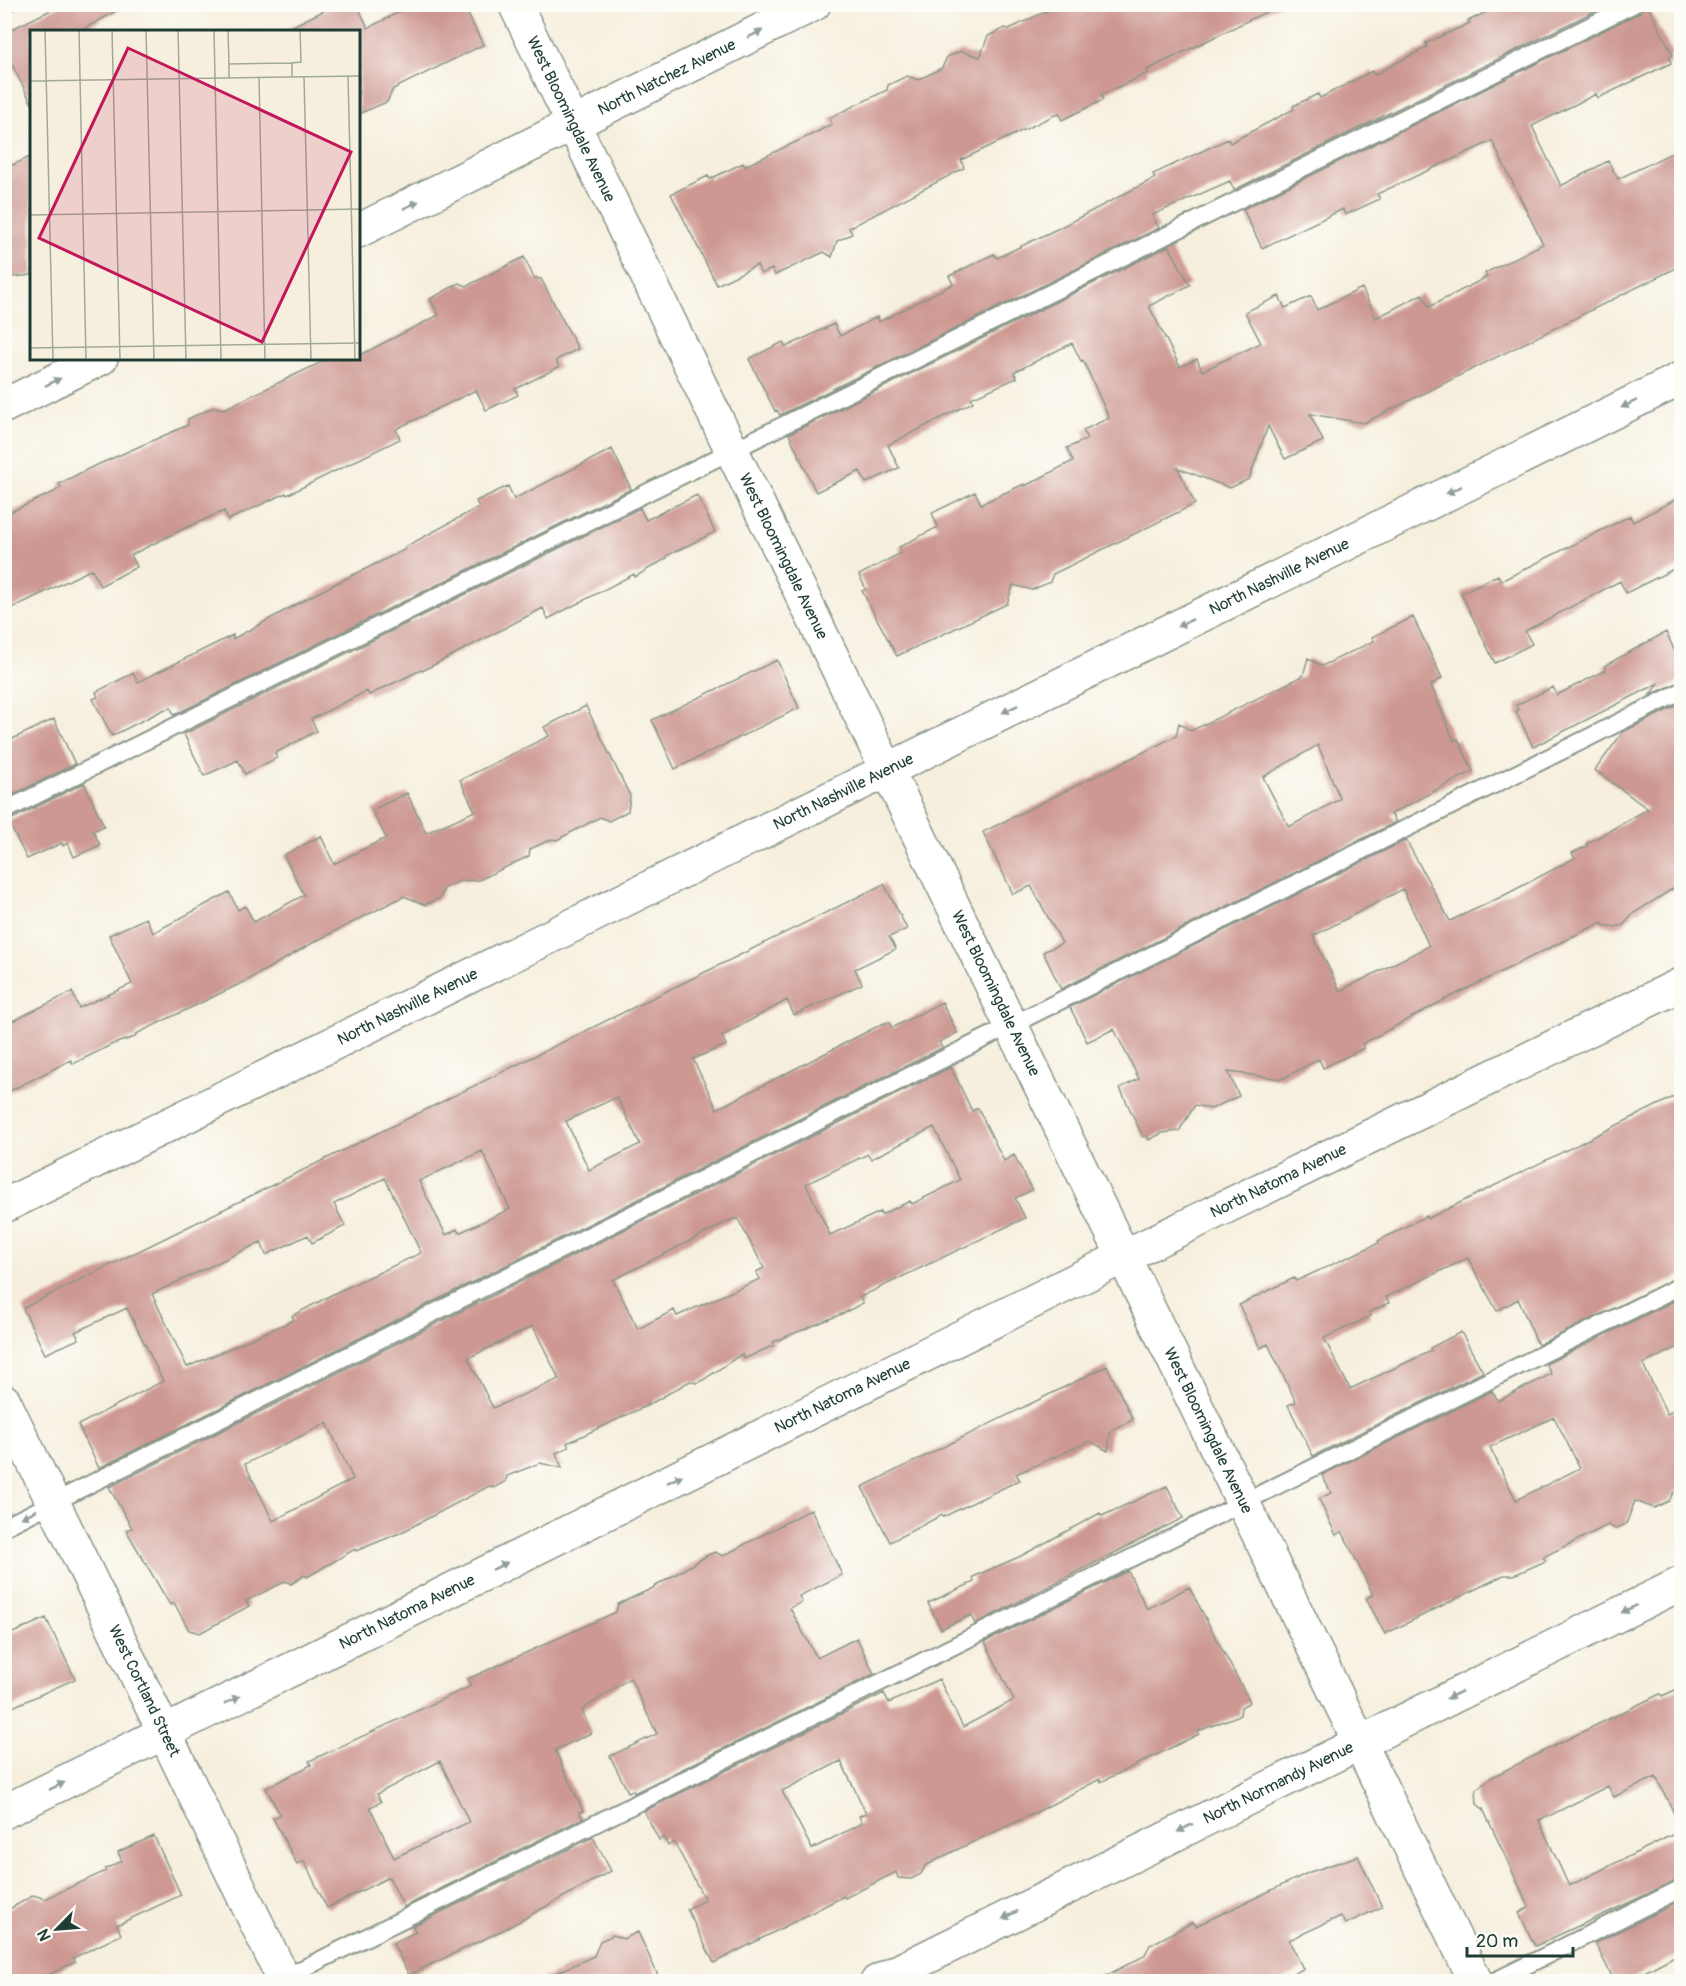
<svg xmlns="http://www.w3.org/2000/svg" width="1686" height="1986" font-family="Pangolin,sans-serif">
<style>
.building{fill:#cd9892;fill-rule:evenodd}
.lines{fill:none;stroke-linecap:round;stroke-linejoin:round}
.service-casing{stroke:#8a9689;stroke-width:20}
.minor-casing{stroke:#8a9689;stroke-width:36}
.path{stroke:#8a9689;stroke-width:4;stroke-dasharray:1.5 4.5;stroke-linecap:butt}
.service{stroke:#fff;stroke-width:16}
.minor{stroke:#fff;stroke-width:33}
.oneway{fill:#8f9e9a}
.labels{text-anchor:middle;dominant-baseline:central;stroke-width:5;stroke-linejoin:round;paint-order:stroke}
.street-label{font-size:16px;fill:#1f3d34;stroke:#fdfcf7}
.inset-road{fill:none;stroke:#a0a89a;stroke-width:1.5}
.view{fill:#c2185b;fill-opacity:0.15;stroke:#c2185b;stroke-width:3}
.inset-edge{fill:none;stroke:#1f3d34;stroke-width:3}
</style>
<rect width="100%" height="100%" fill="#fdfcf7"/>
<filter id="ink" filterUnits="userSpaceOnUse"><feTurbulence type="fractalNoise" baseFrequency=".0167" numOctaves="2"/><feDisplacementMap in="SourceGraphic" scale="12" xChannelSelector="R" yChannelSelector="G"/><feConvolveMatrix kernelMatrix="1 2 1 2 8 2 1 2 1" color-interpolation-filters="sRGB"/></filter>
<filter id="wash" filterUnits="userSpaceOnUse"><feTurbulence type="fractalNoise" baseFrequency=".008" numOctaves="4" result="noise"/><feDisplacementMap in="SourceGraphic" scale="24" xChannelSelector="R" yChannelSelector="G"/><feGaussianBlur stdDeviation="1.35" result="paint"/><feColorMatrix in="noise" values="0 0 0 0 0 0 0 0 0 0 0 0 0 0 0 0 0 1.4 0 .05"/><feComposite in="paint" operator="in"/></filter>
<g filter="url(#wash)">
<rect width="100%" height="100%" fill="#f6efde"/>
<g id="blocks">
<path class="building" d="M63,4H129L78,32H32V104L4,49V33Z
M337,4H357L368,28L415,4H463L483,45L393,89L387,102L358,114L360,32H281Z
M1061,4H1282L1147,70L1148,73L1101,95L1103,100L1062,120L1059,113L961,160L964,168L849,228L852,234L837,241L832,257L824,252L775,275L772,269L761,274L757,265L717,285L671,194L708,176L710,179L743,163L745,166L817,132L832,124L829,118L887,90L888,85L907,76L918,80L942,68L947,57L961,51L980,57L988,36L1005,28L1009,29Z
M1503,4H1609L1234,190L1230,181L1152,215L1159,228L780,415L777,410L775,411L749,359L783,342L786,347L834,324L840,336L877,317L879,322L953,284L949,276L994,254L997,258L1061,227L1155,178L1153,174L1228,139L1230,143L1294,109L1293,106L1318,94L1320,98L1372,71L1374,75L1427,47L1426,43L1470,23L1468,21Z
M1644,4H1647L1673,55L1669,57L1671,63L1598,98L1596,94L1532,126L1561,186L1608,161L1618,179L1682,148V265L1364,423L1310,414L1323,441L1285,459L1268,426L1249,479L1230,488L1178,468L1195,504L1053,574L1050,582L1032,590L1013,585L1007,604L897,656L862,591L866,589L859,575L901,553L899,547L938,527L932,513L975,492L981,504L1024,484L1025,486L1073,461L1067,448L1087,439L1083,430L1109,418L1083,360L1081,361L1072,343L1014,372L1017,378L971,398L973,402L888,445L899,468L866,483L860,471L816,492L789,434L1169,246L1190,285L1149,306L1180,367L1197,359L1202,371L1261,343L1245,312L1279,296L1285,308L1311,296L1317,310L1362,288L1376,318L1422,294L1429,307L1487,277L1485,273L1543,244L1492,141L1377,194L1380,199L1345,215L1343,209L1262,248L1243,209L1639,13Z
M32,156V275L4,278V169Z
M524,257L534,278L541,279L578,349L556,360L559,367L515,389L518,395L486,410L476,390L396,429L400,439L287,495L286,493L228,520L224,511L183,529L131,555L137,567L100,586L92,569L4,612V515L54,492L61,487L59,484L88,469L188,425V419L214,407L224,409L330,358H358V356L439,315L430,299L459,283L467,286Z
M612,449L631,489L174,715L171,708L163,710L112,736L93,699L98,697L96,692L133,673L138,682L233,635V639L317,593L406,549L405,547L479,507L476,501L508,486L514,499Z
M697,495L715,532L666,556L667,558L635,577L634,574L548,619L543,608L422,671L421,670L369,695L367,691L311,719L317,731L275,753L277,758L245,774L238,760L204,776L184,734L640,508L646,520Z
M1682,496V565L1626,593L1620,581L1525,631L1532,644L1495,663L1461,593L1498,575L1501,581L1630,516L1633,522Z
M1413,617L1442,678L1431,685L1454,741L1458,739L1473,771L1391,814L1396,822L1061,989L1043,952L1062,943L1031,886L1013,894L983,832L1176,736L1179,723L1191,731L1303,676L1308,658L1322,666L1374,641L1372,637ZM1318,745L1340,799L1289,827L1263,777Z
M1666,632L1678,658L1682,653V681L1650,695L1659,683L1533,747L1516,711L1518,710L1516,705L1553,687L1557,695L1606,670L1604,666Z
M777,660L799,708L675,769L652,720Z
M1682,703V883L1634,913L1623,925L1615,927L1603,925L1602,922L1446,999L1362,1044L1364,1048L1323,1068L1319,1059L1282,1079L1228,1072L1239,1096L1211,1109L1195,1105L1179,1131L1162,1133L1149,1140L1146,1135L1143,1137L1120,1088L1139,1079L1114,1029L1087,1042L1070,1007L1406,840L1450,921L1501,897L1575,858L1572,853L1588,846L1586,844L1648,809L1595,770L1623,732ZM1403,889L1429,946L1340,991L1313,936Z
M586,706L630,796L628,811L609,821L600,817L557,840L552,839L530,849L529,856L479,880L460,881L444,888L440,898L425,905L404,896L316,941L248,980L138,1033L135,1037L113,1044L73,1064L71,1060L4,1094V1025L72,992L79,1008L132,984L109,935L146,918L153,933L229,892L238,910L245,906L254,922L304,895L284,855L321,836L334,864L386,838L372,810L407,793L426,833L475,811L460,780L549,736L544,727Z
M54,719L75,764L4,799V743Z
M84,783L104,826L93,831L100,845L74,857L68,843L63,846L62,843L27,859L8,821Z
M884,884L907,929L889,937L896,949L855,969L862,984L794,1015L787,1000L722,1036L726,1045L693,1059L717,1109L882,1024L889,1022L892,1028L942,1002L957,1033L939,1042L942,1048L99,1468L78,1425L163,1381L127,1308L75,1332L79,1339L45,1354L23,1308ZM617,1097L640,1144L589,1170L566,1121ZM482,1151L510,1209L459,1233L457,1229L446,1235L419,1181ZM385,1178L421,1253L335,1293L292,1316L294,1320L187,1367L152,1294L261,1242L266,1255L308,1235L312,1243L345,1226L334,1204Z
M951,1067L972,1111L978,1108L1004,1161L1014,1155L1032,1190L1015,1198L1025,1218L860,1297L863,1303L844,1313L773,1342L774,1345L744,1359L742,1354L703,1380L696,1383L690,1381L652,1403L567,1443L569,1447L556,1453L562,1468L540,1463L507,1476L506,1481L494,1488L489,1486L402,1532L356,1551L355,1549L307,1577L305,1575L291,1584L286,1581L246,1601L249,1606L200,1633L189,1630L174,1603L170,1605L126,1530L132,1528L109,1487ZM934,1127L960,1180L912,1204L910,1201L881,1215L880,1212L830,1235L806,1184L868,1154L871,1159ZM733,1219H738L764,1268L756,1272L760,1279L677,1316L674,1310L638,1329L613,1280ZM533,1326L559,1379L493,1408L468,1358ZM327,1423L353,1479L273,1521L245,1464Z
M1682,1093V1275L1538,1345L1518,1299L1497,1311L1468,1258L1386,1297L1389,1303L1369,1312L1371,1316L1324,1338L1350,1389L1431,1351L1430,1348L1461,1332L1483,1372L1313,1456L1288,1405L1296,1402L1268,1344L1260,1348L1239,1305L1294,1278L1296,1281L1379,1243L1378,1241L1426,1216L1427,1219Z
M1682,1297V1345L1643,1364L1667,1414L1682,1406V1489L1673,1493L1669,1501L1654,1508L1635,1501L1626,1524L1615,1529L1608,1525L1543,1557L1546,1561L1514,1575H1504L1385,1634L1366,1598L1373,1595L1342,1531L1336,1535L1319,1499L1331,1493L1322,1475L1492,1391L1498,1401L1551,1374L1546,1364ZM1554,1417L1580,1468L1516,1500L1490,1447Z
M1107,1366L1133,1420L1111,1430L1108,1451L1090,1441L1016,1474L1020,1480L943,1517L942,1515L890,1542L862,1487Z
M1167,1486L1183,1518L975,1624L971,1615L941,1629L928,1603L974,1582L973,1577L1021,1556L1100,1513L1102,1516Z
M811,1509L842,1575L799,1596L802,1602L790,1608L817,1658L857,1638L874,1674L634,1793L633,1790L628,1792L610,1756L657,1734L630,1678L582,1710L591,1733L555,1750L583,1811L579,1812L583,1818L404,1907L389,1877L327,1908L304,1861L297,1864L273,1818L280,1815L266,1788L311,1765L309,1761L471,1686L468,1679L616,1612L618,1604L651,1589L708,1555L715,1552L723,1556ZM440,1761L469,1822L394,1858L370,1807L381,1802L377,1794Z
M1128,1571L1147,1609L1189,1587L1250,1702L1241,1707L1240,1715L1198,1731L1199,1734L1101,1782L1100,1779L1033,1814L952,1852L925,1866L921,1874L911,1879L898,1878L896,1872L845,1898L844,1896L714,1963L687,1909L705,1900L674,1842L668,1846L664,1837L659,1840L644,1811L884,1693L889,1703L939,1679L963,1727L1014,1700L985,1642ZM841,1761L866,1813L859,1816L862,1823L812,1849L782,1791Z
M46,1618L75,1679L4,1711V1637Z
M1682,1687V1829L1656,1777L1614,1797L1608,1786L1539,1821L1569,1886L1682,1830V1878L1535,1946L1519,1913L1529,1907L1483,1809L1477,1804L1476,1789L1492,1777L1576,1735L1660,1694L1662,1696Z
M154,1836L181,1895L117,1925L121,1935L73,1958L75,1962L34,1982H4V1912L34,1895L45,1899L106,1871L105,1869L122,1861L118,1852Z
M593,1837L611,1871L507,1928L409,1975L393,1943L416,1932L413,1926Z
M1358,1856L1382,1907L1345,1924L1341,1916L1289,1940L1303,1969L1277,1982H1094L1144,1956L1150,1945L1193,1922L1196,1926L1310,1872Z
M1682,1900V1952L1626,1982H1615L1595,1943Z
M638,1932L661,1982H536L594,1956L600,1941L613,1935L623,1939Z"/>
</g>
</g>
<g filter="url(#ink)">
<use href="#blocks" fill-opacity="0" stroke="#8a9689" stroke-width="1.5"/>
<g class="lines">
<defs>
<path id="service" d="M4,5L6,4
M4,811L1634,4
M4,1527L1682,691
M278,1981L1682,1285
M1493,1982L1682,1888"/>
<g id="minor">
<path id="s1" d="M515,4L1476,1982"/>
<path id="s2" d="M358,231L814,4"/>
<path d="M4,406L101,358"/>
<path id="s3" d="M4,1206L1682,378"/>
<path id="s4" d="M4,1401L285,1982"/>
<path id="s5" d="M4,1812L1082,1277L1682,984"/>
<path id="s6" d="M877,1982L1682,1583"/>
</g>
</defs>
<use href="#service" class="service-casing"/>
<use href="#minor" class="minor-casing"/>
<path class="path" d="M1043,4L1046,12"/>
<use href="#service" class="service"/>
<use href="#minor" class="minor"/>
</g>
<defs><path id="oneway-solid" d="M-6-.8H1V-3.2L6.5 0L1 3.2V.8H-6Z" transform="scale(1.5)"/></defs>
<g class="oneway">
<use href="#oneway-solid" transform="translate(755 34) rotate(-26)"/>
<use href="#oneway-solid" transform="translate(411 205) rotate(-26)"/>
<use href="#oneway-solid" transform="translate(53 382) rotate(-26)"/>
<use href="#oneway-solid" transform="translate(1629 404) rotate(154)"/>
<use href="#oneway-solid" transform="translate(1454 490) rotate(154)"/>
<use href="#oneway-solid" transform="translate(1185 623) rotate(154)"/>
<use href="#oneway-solid" transform="translate(1010 709) rotate(154)"/>
<use href="#oneway-solid" transform="translate(675 1479) rotate(-26)"/>
<use href="#oneway-solid" transform="translate(29 1514) rotate(153)"/>
<use href="#oneway-solid" transform="translate(500 1566) rotate(-26)"/>
<use href="#oneway-solid" transform="translate(1629 1609) rotate(154)"/>
<use href="#oneway-solid" transform="translate(1454 1695) rotate(154)"/>
<use href="#oneway-solid" transform="translate(232 1700) rotate(-26)"/>
<use href="#oneway-solid" transform="translate(57 1786) rotate(-26)"/>
<use href="#oneway-solid" transform="translate(1185 1828) rotate(153)"/>
<use href="#oneway-solid" transform="translate(1010 1915) rotate(153)"/>
</g>
</g>
<g class="labels">
<g class="street-label">
<text stroke="none"><textPath href="#s2" startOffset="345">North Natchez Avenue</textPath></text>
<text stroke="none"><textPath href="#s1" startOffset="128">West Bloomingdale Avenue</textPath></text>
<text stroke="none"><textPath href="#s1" startOffset="614">West Bloomingdale Avenue</textPath></text>
<text stroke="none"><textPath href="#s3" startOffset="1422">North Nashville Avenue</textPath></text>
<text stroke="none"><textPath href="#s3" startOffset="936">North Nashville Avenue</textPath></text>
<text stroke="none"><textPath href="#s1" startOffset="1100">West Bloomingdale Avenue</textPath></text>
<text stroke="none"><textPath href="#s3" startOffset="450">North Nashville Avenue</textPath></text>
<text stroke="none"><textPath href="#s5" startOffset="1422">North Natoma Avenue</textPath></text>
<text stroke="none"><textPath href="#s5" startOffset="936">North Natoma Avenue</textPath></text>
<text stroke="none"><textPath href="#s1" startOffset="1586">West Bloomingdale Avenue</textPath></text>
<text stroke="none"><textPath href="#s5" startOffset="450">North Natoma Avenue</textPath></text>
<text stroke="none"><textPath href="#s4" startOffset="322">West Cortland Street</textPath></text>
<text stroke="none"><textPath href="#s6" startOffset="448">North Normandy Avenue</textPath></text>
</g>
</g>
<g transform="translate(30 30)">
<rect width="330" height="330" fill="#f6efde"/>
<path class="inset-road" d="M15,0L23,330M49,0L56,330M82,0L90,330M116,0L124,330M148,0L156,330M184,0L191,330M198,0L199,34M318,46L325,330M262,47V33L271,32L270,0M274,47L281,330M199,48V34L262,33M229,48L235,330M0,51L330,46M0,185L330,179M0,318L330,313"/>
<path class="view" d="M98,18L321,122L232,312L9,208Z"/>
<rect width="330" height="330" class="inset-edge"/>
</g>
<rect width="1686" height="1986" fill="none" stroke="#fdfcf7" stroke-width="24"/>
<g transform="translate(57 1929) rotate(245)" stroke="#fdfcf7" stroke-width="4.5" paint-order="stroke">
<path d="M0-4.5L10 22L0 15L-10 22Z" fill="#1f3d34"/>
<text y="-9" font-size="16" font-weight="bold" text-anchor="middle" fill="#1f3d34">N</text>
</g>
<path d="M1467 1947v9h106v-9" fill="none" stroke="#1f3d34" stroke-width="3"/>
<text x="1476" y="1947" font-size="18" fill="#1f3d34" stroke="#fdfcf7" stroke-width="4.5" paint-order="stroke">20 m</text>
</svg>
